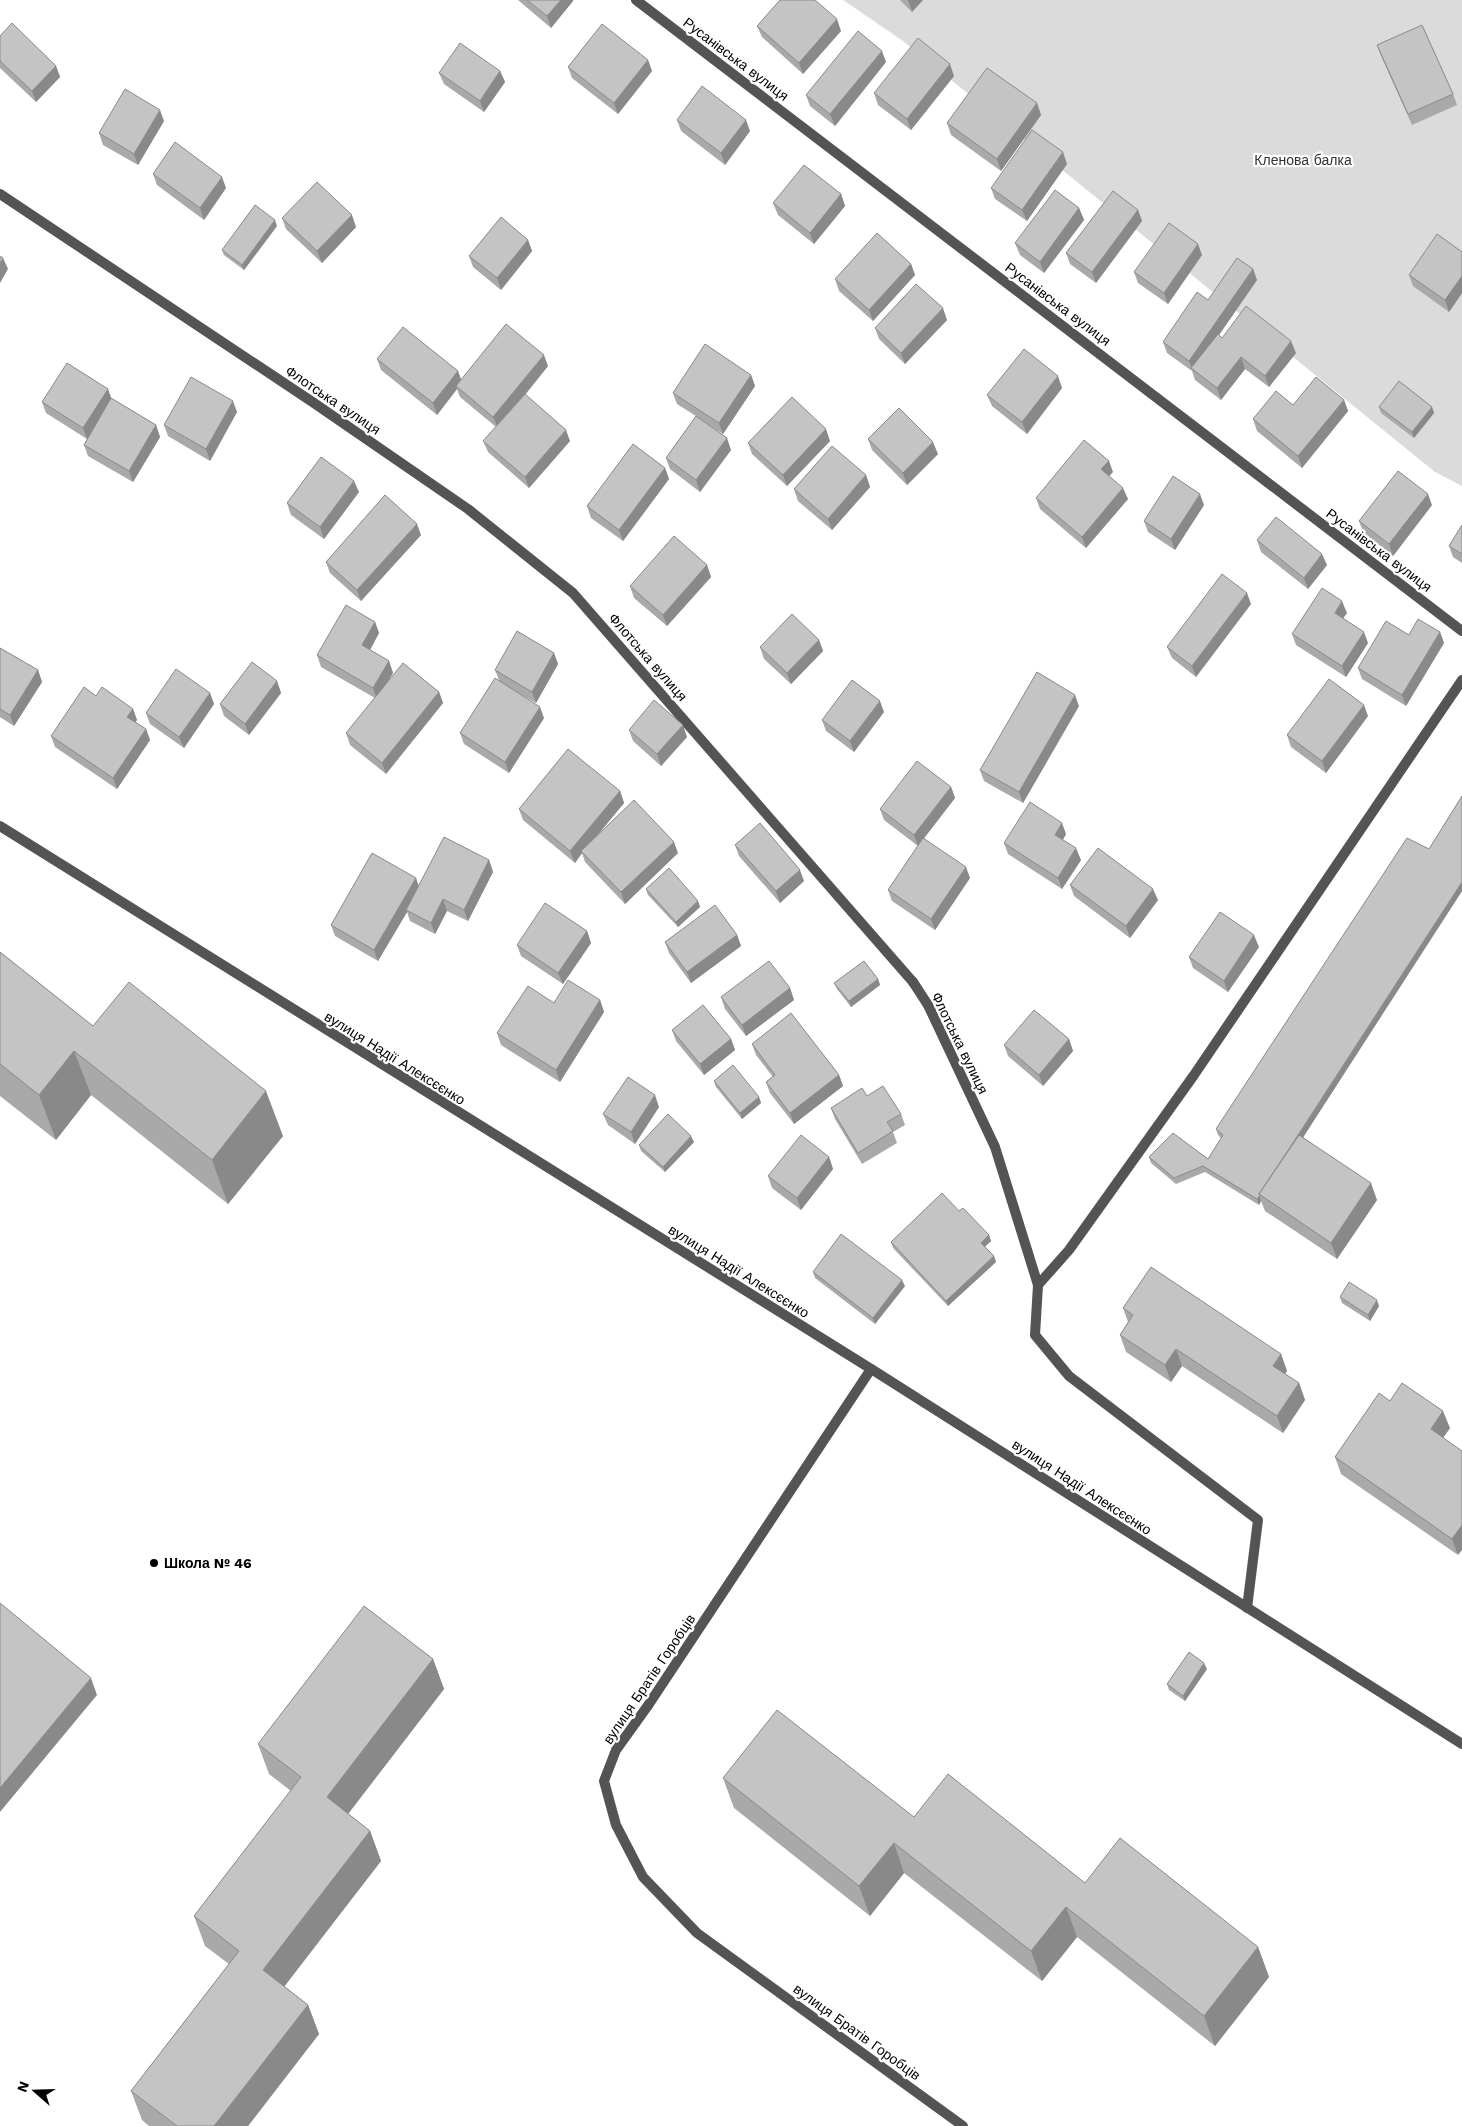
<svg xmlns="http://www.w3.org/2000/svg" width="1462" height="2126" font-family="'Work Sans',sans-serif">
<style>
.green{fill:#dbdbdb}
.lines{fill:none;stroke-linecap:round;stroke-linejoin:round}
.pedestrian{stroke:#545454;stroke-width:10}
.minor{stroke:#545454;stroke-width:10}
.tertiary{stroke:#545454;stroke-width:10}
.wall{fill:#a9a9a9}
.shaded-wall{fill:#898989}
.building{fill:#c4c4c4;stroke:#898989}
.poi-dot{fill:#000;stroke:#fff;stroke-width:2}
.labels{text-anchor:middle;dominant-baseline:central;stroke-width:4.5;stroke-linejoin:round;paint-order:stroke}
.street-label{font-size:14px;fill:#000;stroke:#fff}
.park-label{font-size:14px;fill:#323232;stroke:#fff}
.poi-label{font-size:14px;font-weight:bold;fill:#000;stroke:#fff;text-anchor:start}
</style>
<rect width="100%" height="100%" fill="#fff"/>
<path class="green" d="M843,0H1462V486L1435,472L903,41Z"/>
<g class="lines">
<path class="pedestrian" d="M913,982L928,1005"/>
<path class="minor" d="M636,0L1462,631
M0,194L314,403L468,509L573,593L913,982
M928,1005L995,1147L1038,1285L1069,1250L1194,1075L1462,680
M1038,1285L1035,1335L1069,1376L1258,1520L1247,1608
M871,1369L649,1704L616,1750L604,1781L616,1825L643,1877L697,1933L963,2126"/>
<path class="tertiary" d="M0,826C291,1009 584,1189 876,1372C1072,1495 1266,1621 1462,1744"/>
</g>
<path class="wall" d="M518,0H573V1L551,28Z
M900,0H923L912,12Z
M757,26L841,31L803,74L762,37Z
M0,36L56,66L60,77L36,102L0,68Z
M1377,45L1453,94L1457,105L1412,125L1381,56Z
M648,60L652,71L618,114L572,78L568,67Z
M886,62L835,126L810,106L806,95Z
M500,71L505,82L484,112L444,84L439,73Z
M954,76L911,130L878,105L874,93Z
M1037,103L1041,115L1001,171L951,135L947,123Z
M677,120L750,131L725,165L681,131Z
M164,121L138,165L103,145L99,133Z
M1067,164L1027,221L995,199L991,188Z
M153,174L226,188L204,220L157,185Z
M841,194L845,206L814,244L778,215L773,203Z
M1079,208L1084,220L1044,273L1020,255L1015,243Z
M1138,210L1142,221L1096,283L1070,264L1066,253Z
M282,218L356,227L322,263L286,229Z
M277,226L244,270L224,255L222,250Z
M528,240L532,251L501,290L473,267L469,256Z
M1462,252V293L1449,312L1413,286L1409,275Z
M1202,255L1168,304L1138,283L1134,272Z
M911,264L915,275L873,321L839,291L835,279Z
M1253,269L1257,280L1219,335L1222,338L1296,353L1269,387L1245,369L1221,400L1195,380L1192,371L1167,353L1163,342L1208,300Z
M947,320L905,364L879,339L875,328Z
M377,359L458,371L461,379L548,366L525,395L570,441L529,488L488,452L483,441L496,427L460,397L457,389L437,415L381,370Z
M751,375L755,386L723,434L710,426L731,450L700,492L670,469L666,458L696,416L677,404L673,393Z
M1062,388L1027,434L992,406L987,395Z
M112,399L156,425L160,437L133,482L88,456L84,445L91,432L87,439L46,413L42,402Z
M1344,400L1348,411L1302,468L1257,431L1253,419L1293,405Z
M1379,407H1432L1434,413L1414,438L1381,413Z
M237,412L210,461L168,436L164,425Z
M868,439L938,454L907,485L872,450Z
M830,441L787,486L752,454L748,443Z
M665,468L669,479L623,541L591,518L587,506Z
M1113,472L1109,476L1128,499L1086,548L1040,509L1036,498Z
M866,475L870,487L832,530L798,501L794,489Z
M359,492L324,539L291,515L287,503Z
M1204,505L1175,550L1148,532L1144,521Z
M1432,505L1393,556L1363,532L1359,521Z
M1462,525V563L1453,557L1449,546Z
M421,535L361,601L330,573L326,562Z
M1257,540L1327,565L1308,589L1261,552Z
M707,565L711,577L667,626L634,598L630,586Z
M1251,604L1196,677L1172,658L1167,647Z
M1347,613L1343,618L1368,643L1346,677L1296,645L1292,634Z
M375,622L379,633L370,650L389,661L393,673L388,681L439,692L443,703L386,774L350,745L346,733L375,698L321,667L317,655Z
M1440,632L1444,643L1406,706L1362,679L1358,668L1409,635Z
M819,640L823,651L791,684L764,659L760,647Z
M0,648L38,670L42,682L14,726L0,717Z
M554,653L558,664L536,703L516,692L544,718L509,773L464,744L460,733L499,680L495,670Z
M277,681L281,693L249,735L224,716L220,704Z
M210,693L214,704L184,748L150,724L146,713Z
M96,696L133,709L137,720L135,722L146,729L150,740L117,789L55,747L51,736Z
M1079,706L1023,803L984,781L980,770Z
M884,712L854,752L826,731L822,720Z
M1368,716L1326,773L1291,747L1287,735Z
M629,730L687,737L661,766L633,741Z
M951,787L955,798L924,838L970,878L935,930L892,901L888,890L918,846L884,820L880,809Z
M620,791L624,803L594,839L678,853L625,904L585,862L582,853L575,863L523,820L519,809Z
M1462,796V891L1303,1137L1377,1200L1337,1259L1265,1211L1261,1201L1259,1205L1205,1172L1176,1184L1151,1163L1149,1157L1208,1159L1221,1138L1218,1135L1216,1129L1429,849Z
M1066,834L1063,840L1081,860L1062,889L1008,854L1004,843Z
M735,845L804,881L780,903L739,856Z
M489,860L493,872L468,921L447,911L435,934L410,921L407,912L378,961L335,936L331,925L416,878L418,886Z
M1070,885L1158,900L1130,938L1074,896Z
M646,889L698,901L700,907L678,927L648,895Z
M587,931L591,943L563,984L521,956L517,945Z
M737,935L741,946L691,983L669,953L665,942Z
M1259,947L1228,992L1193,968L1189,957Z
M0,952L93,1026L283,1136L228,1204L91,1095L56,1140L0,1096Z
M878,979L880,985L851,1007L837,989L834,983Z
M790,988L794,1000L746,1036L725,1009L721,997Z
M600,1000L604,1012L560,1082L501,1045L497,1033Z
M672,1030L731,1039L735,1050L704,1075L676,1041Z
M1069,1039L1073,1051L1043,1086L1008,1056L1004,1045Z
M752,1044L839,1075L843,1086L794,1124L770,1093L766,1082L773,1077L756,1055Z
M714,1081L759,1097L761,1103L742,1119L716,1087Z
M867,1096L901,1114L905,1125L893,1132L897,1143L862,1164L835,1119L831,1108Z
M659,1107L635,1144L608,1125L603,1114Z
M694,1142L665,1172L641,1151L639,1145Z
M829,1157L833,1169L801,1210L772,1188L768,1176Z
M959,1211L989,1235L991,1241L985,1247L994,1256L996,1262L948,1306L893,1248L891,1242Z
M813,1272L905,1286L875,1324L815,1278Z
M1340,1297L1379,1306L1370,1321L1342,1303Z
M1123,1308L1281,1354L1287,1371L1285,1374L1299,1383L1305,1400L1283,1433L1182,1366L1171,1382L1126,1352L1120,1335L1128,1322Z
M1390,1401L1450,1428L1443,1438L1458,1555L1341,1474L1335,1457Z
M433,1659L444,1689L348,1814L370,1831L381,1861L284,1986L308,2005L319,2034L248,2126H149L142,2120L131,2091L229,1964L205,1946L194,1916L291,1791L269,1774L258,1744Z
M1207,1669L1185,1701L1169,1690L1167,1684Z
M723,1778L914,1817L1085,1883L1258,1947L1269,1977L1215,2046L1077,1937L1042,1981L904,1873L870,1916L734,1808Z"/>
<path class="shaded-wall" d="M561,0H573V1L551,28L547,16Z
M908,0H923L912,12Z
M837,19L841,31L803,74L799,63Z
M882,51L886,62L835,126L830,114Z
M648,60L652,71L618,114L614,103Z
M950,64L954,76L911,130L907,119Z
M56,66L60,77L36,102L32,91Z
M500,71L505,82L484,112L480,101Z
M1037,103L1041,115L1001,171L997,159Z
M160,110L164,121L138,165L134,154Z
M746,120L750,131L725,165L721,153Z
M1063,152L1067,164L1027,221L1022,210Z
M222,177L226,188L204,220L200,208Z
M841,194L845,206L814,244L810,233Z
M1079,208L1084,220L1044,273L1040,262Z
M1138,210L1142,221L1096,283L1092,272Z
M352,215L356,227L322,263L317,251Z
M275,220L277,226L244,270L242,265Z
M528,240L532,251L501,290L497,278Z
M1198,244L1202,255L1168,304L1164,293Z
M3,258L8,269L0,283V264Z
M911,264L915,275L873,321L869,310Z
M1253,269L1257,280L1194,371L1193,370L1189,361Z
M1462,276V293L1449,312L1445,300Z
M943,308L947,320L905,364L901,353Z
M1291,341L1296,353L1269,387L1265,376Z
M544,355L548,366L498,428L493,417Z
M1241,357L1245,369L1221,400L1217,388Z
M458,371L462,383L456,386L457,389L437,415L433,403Z
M751,375L755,386L723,434L719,423Z
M1058,376L1062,388L1027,434L1022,422Z
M108,389L112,400L87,439L83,428Z
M1344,400L1348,411L1302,468L1298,456Z
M233,401L237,412L210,461L206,449Z
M1432,407L1434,413L1414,438L1412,432Z
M156,425L160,437L133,482L129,471Z
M826,429L830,441L787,486L783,475Z
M566,430L570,441L529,488L525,477Z
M727,438L731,450L700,492L696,480Z
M933,442L938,454L907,485L903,473Z
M1109,461L1113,472L1105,480L1101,469Z
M665,468L669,479L623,541L619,530Z
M866,475L870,487L832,530L828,519Z
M354,481L359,492L324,539L320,527Z
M1123,488L1128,499L1086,548L1082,537Z
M1200,494L1204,505L1175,550L1171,539Z
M1428,494L1432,505L1393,556L1389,544Z
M417,524L421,535L361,601L357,590Z
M1322,554L1327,565L1308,589L1304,578Z
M707,565L711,577L667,626L663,615Z
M1247,593L1251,604L1196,677L1192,666Z
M1342,601L1347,613L1339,624L1335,613Z
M375,622L379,633L366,657L362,645Z
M1364,632L1368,643L1346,677L1342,666Z
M1440,632L1444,643L1406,706L1402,695Z
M819,640L823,651L791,684L787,673Z
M554,653L558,664L536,703L532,692Z
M389,661L393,673L377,699L373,688Z
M38,670L42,682L14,726L10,715Z
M277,681L281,693L249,735L245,724Z
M439,692L443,703L386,774L382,763Z
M210,693L214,704L184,748L179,737Z
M1075,695L1079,706L1023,803L1019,792Z
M880,701L884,712L854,752L850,741Z
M1364,705L1368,716L1326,773L1322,761Z
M540,707L544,718L509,773L505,762Z
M133,709L137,720L131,728L127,717Z
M683,725L687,737L661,766L657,754Z
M146,729L150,740L117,789L113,778Z
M951,787L955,798L918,846L914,835Z
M620,791L624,803L583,853L581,851L582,853L575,863L570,851Z
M1062,823L1066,834L1059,846L1055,835Z
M674,842L678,853L625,904L621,892Z
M1076,848L1081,860L1062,889L1058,878Z
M489,860L493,872L468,921L464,910Z
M966,867L970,878L935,930L931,919Z
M800,870L804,881L780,903L776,891Z
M416,878L420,890L406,910L407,912L378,961L374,950Z
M1462,882V891L1264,1198L1260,1195Z
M1153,889L1158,900L1130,938L1126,926Z
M443,899L447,911L435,934L431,923Z
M698,901L700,907L678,927L676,922Z
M587,931L591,943L563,984L558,973Z
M737,935L741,946L691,983L687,972Z
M1254,935L1259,947L1228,992L1224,981Z
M878,979L880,985L851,1007L849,1001Z
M790,988L794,1000L746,1036L742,1025Z
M600,1000L604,1012L560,1082L556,1070Z
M731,1039L735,1050L704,1075L700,1064Z
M1069,1039L1073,1051L1043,1086L1039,1075Z
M74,1051L91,1095L56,1140L39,1095Z
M839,1075L843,1086L794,1124L790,1113Z
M266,1091L283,1136L228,1204L212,1160Z
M655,1095L659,1107L635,1144L631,1132Z
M759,1097L761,1103L742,1119L740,1113Z
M691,1136L694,1142L665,1172L663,1167Z
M829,1157L833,1169L801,1210L797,1198Z
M1371,1183L1377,1200L1337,1259L1331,1243Z
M1259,1195L1261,1201L1259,1205L1257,1199Z
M989,1235L991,1241L983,1248L981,1243Z
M994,1256L996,1262L948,1306L946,1301Z
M902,1280L905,1286L875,1324L873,1318Z
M1377,1300L1379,1306L1370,1321L1368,1315Z
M1176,1349L1182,1366L1171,1382L1165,1365Z
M1281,1354L1287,1371L1279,1383L1273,1366Z
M1299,1383L1305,1400L1283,1433L1277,1416Z
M1443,1411L1450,1428L1437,1446L1431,1429Z
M1462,1525V1550L1458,1555L1452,1539Z
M433,1659L444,1689L338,1827L327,1797Z
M1204,1663L1207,1669L1185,1701L1183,1696Z
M91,1678L97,1695L0,1812V1788Z
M370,1831L381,1861L274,2000L263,1970Z
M894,1843L904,1873L870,1916L859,1886Z
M1066,1907L1077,1937L1042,1981L1031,1951Z
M1258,1947L1269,1977L1215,2046L1204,2016Z
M308,2005L319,2034L248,2126H214Z"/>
<path class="building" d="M527,0H561L547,16Z
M780,0H815L837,19L799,63L757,26Z
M12,23L56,66L32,91L0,61V36Z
M602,24L648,60L614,103L568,67Z
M1422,25L1453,94L1408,114L1377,45Z
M858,31L882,51L830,114L806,95Z
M918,38L950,64L907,119L874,93Z
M460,43L500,71L480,101L439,73Z
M987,68L1037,103L997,159L947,123Z
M702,86L746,120L721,153L677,120Z
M125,89L160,110L134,154L99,133Z
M1032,130L1063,152L1022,210L991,188Z
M175,142L222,177L200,208L153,174Z
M804,165L841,194L810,233L773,203Z
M317,182L352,215L317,251L282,218Z
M1055,190L1079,208L1040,262L1015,243Z
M1113,191L1138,210L1092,272L1066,253Z
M255,205L275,220L242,265L222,250Z
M501,217L528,240L497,278L469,256Z
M1169,223L1198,244L1164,293L1134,272Z
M877,233L911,264L869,310L835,279Z
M1437,234L1462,252V276L1445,300L1409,275Z
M0,256L3,258L0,264Z
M1237,258L1253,269L1189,361L1163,342L1197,292L1208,300Z
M916,284L943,308L901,353L875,328Z
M1246,306L1291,341L1265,376L1241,357L1217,388L1191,368L1218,334L1222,338Z
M506,324L544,355L493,417L456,386Z
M403,327L458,371L433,403L377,359Z
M705,344L751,375L719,423L673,393Z
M1024,349L1058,376L1022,422L987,395Z
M67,363L108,389L83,428L42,402Z
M191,377L233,401L206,449L164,425Z
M1316,377L1344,400L1298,456L1253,419L1276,391L1293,405Z
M1399,381L1432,407L1412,432L1379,407Z
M525,394L566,430L525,477L483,441Z
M792,397L826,429L783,475L748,443Z
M111,398L156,425L129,471L84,445Z
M899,408L933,442L903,473L868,439Z
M696,416L727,438L696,480L666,458Z
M1084,440L1109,461L1101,469L1123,488L1082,537L1036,498Z
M633,444L665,468L619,530L587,506Z
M832,446L866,475L828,519L794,489Z
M321,457L354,481L320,527L287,503Z
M1398,471L1428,494L1389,544L1359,521Z
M1173,476L1200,494L1171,539L1144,521Z
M385,495L417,524L357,590L326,562Z
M1276,517L1322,554L1304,578L1257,540Z
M1462,525V554L1449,546Z
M674,536L707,565L663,615L630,586Z
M1222,574L1247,593L1192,666L1167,647Z
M1322,588L1342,601L1335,613L1364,632L1342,666L1292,634Z
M346,605L375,622L362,645L389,661L373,688L317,655Z
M792,614L819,640L787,673L760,647Z
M1418,619L1440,632L1402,695L1358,668L1386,621L1409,635Z
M517,631L554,653L532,692L495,670Z
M0,648L38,670L10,715L0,709Z
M252,662L277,681L245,724L220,704Z
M403,663L439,692L382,763L346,733Z
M176,669L210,693L179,737L146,713Z
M1037,672L1075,695L1019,792L980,770Z
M495,678L540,707L505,762L460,733Z
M1329,679L1364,705L1322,761L1287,735Z
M852,680L880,701L850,741L822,720Z
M84,687L96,696L102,687L133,709L127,717L146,729L113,778L51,736Z
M654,700L683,725L657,754L629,730Z
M568,749L620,791L570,851L519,809Z
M917,761L951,787L914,835L880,809Z
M1462,796V882L1289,1149L1259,1194L1260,1195L1257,1199L1203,1166L1174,1178L1149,1157L1173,1133L1208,1159L1223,1135L1216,1129L1407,838L1429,849Z
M634,800L674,842L621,892L581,851Z
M1030,802L1062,823L1055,835L1076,848L1058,878L1004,843Z
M760,823L800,870L776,891L735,845Z
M444,837L489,860L464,910L443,899L431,923L406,910Z
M923,838L966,867L931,919L888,890Z
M1098,848L1153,889L1126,926L1070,885Z
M372,853L416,878L374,950L331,925Z
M669,868L698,901L676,922L646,889Z
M545,903L587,931L558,973L517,945Z
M715,905L737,935L687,972L665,942Z
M1220,912L1254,935L1224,981L1189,957Z
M0,952L93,1026L129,982L266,1091L212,1160L74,1051L39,1095L0,1064Z
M769,961L790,988L742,1025L721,997Z
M864,961L878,979L849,1001L834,983Z
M568,980L600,1000L556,1070L497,1033L528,986L554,1003Z
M703,1005L731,1039L700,1064L672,1030Z
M1034,1010L1069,1039L1039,1075L1004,1045Z
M791,1013L839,1075L790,1113L766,1082L775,1075L752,1044Z
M733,1065L759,1097L740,1113L714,1081Z
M628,1077L655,1095L631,1132L603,1114Z
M883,1086L901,1114L887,1122L893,1131L858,1153L831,1108L862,1088L867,1096Z
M668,1114L691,1136L663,1167L639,1145Z
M801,1135L829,1157L797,1198L768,1176Z
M1299,1135L1371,1183L1331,1243L1259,1194Z
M942,1193L959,1211L963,1208L989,1235L981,1243L994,1256L946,1301L891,1242Z
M841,1234L902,1280L873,1318L813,1272Z
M1151,1267L1281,1354L1273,1366L1299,1383L1277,1416L1176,1349L1165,1365L1120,1335L1133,1315L1123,1308Z
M1349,1282L1377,1300L1368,1315L1340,1297Z
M1402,1383L1443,1411L1431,1429L1462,1451V1525L1452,1539L1335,1457L1379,1393L1390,1401Z
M0,1603L91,1678L0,1788Z
M364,1606L433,1659L327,1797L370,1831L263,1970L308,2005L214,2126H177L131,2091L239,1951L194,1916L301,1777L258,1744Z
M1189,1652L1204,1663L1183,1696L1167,1684Z
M777,1710L914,1817L948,1774L1085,1883L1120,1838L1258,1947L1204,2016L1066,1907L1031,1951L894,1843L859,1886L723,1778Z"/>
<circle class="poi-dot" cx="154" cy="1563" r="5"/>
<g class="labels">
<g class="street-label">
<text transform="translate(736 59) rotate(37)">Русанівська вулиця</text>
<text transform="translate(1058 304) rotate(37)">Русанівська вулиця</text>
<text transform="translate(333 400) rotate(34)">Флотська вулиця</text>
<text transform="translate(1379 550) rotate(37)">Русанівська вулиця</text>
<text transform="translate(648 657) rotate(49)">Флотська вулиця</text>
<text transform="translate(960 1043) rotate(64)">Флотська вулиця</text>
<text transform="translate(395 1058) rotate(32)">вулиця Надії Алексєєнко</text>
<text transform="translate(739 1271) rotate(32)">вулиця Надії Алексєєнко</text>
<text transform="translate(1082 1487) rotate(33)">вулиця Надії Алексєєнко</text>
<text transform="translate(649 1679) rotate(-56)">вулиця Братів Горобців</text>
<text transform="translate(857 2032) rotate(36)">вулиця Братів Горобців</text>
</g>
<g class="park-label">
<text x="1303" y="160">Кленова балка</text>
</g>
<g class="poi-label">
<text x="164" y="1563">Школа № 46</text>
</g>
</g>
<g transform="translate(35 2091) rotate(290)" stroke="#ffffff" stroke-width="4" paint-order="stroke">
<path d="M0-4L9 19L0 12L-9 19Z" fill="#000000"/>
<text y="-8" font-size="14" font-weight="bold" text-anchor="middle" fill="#000000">N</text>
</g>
</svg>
